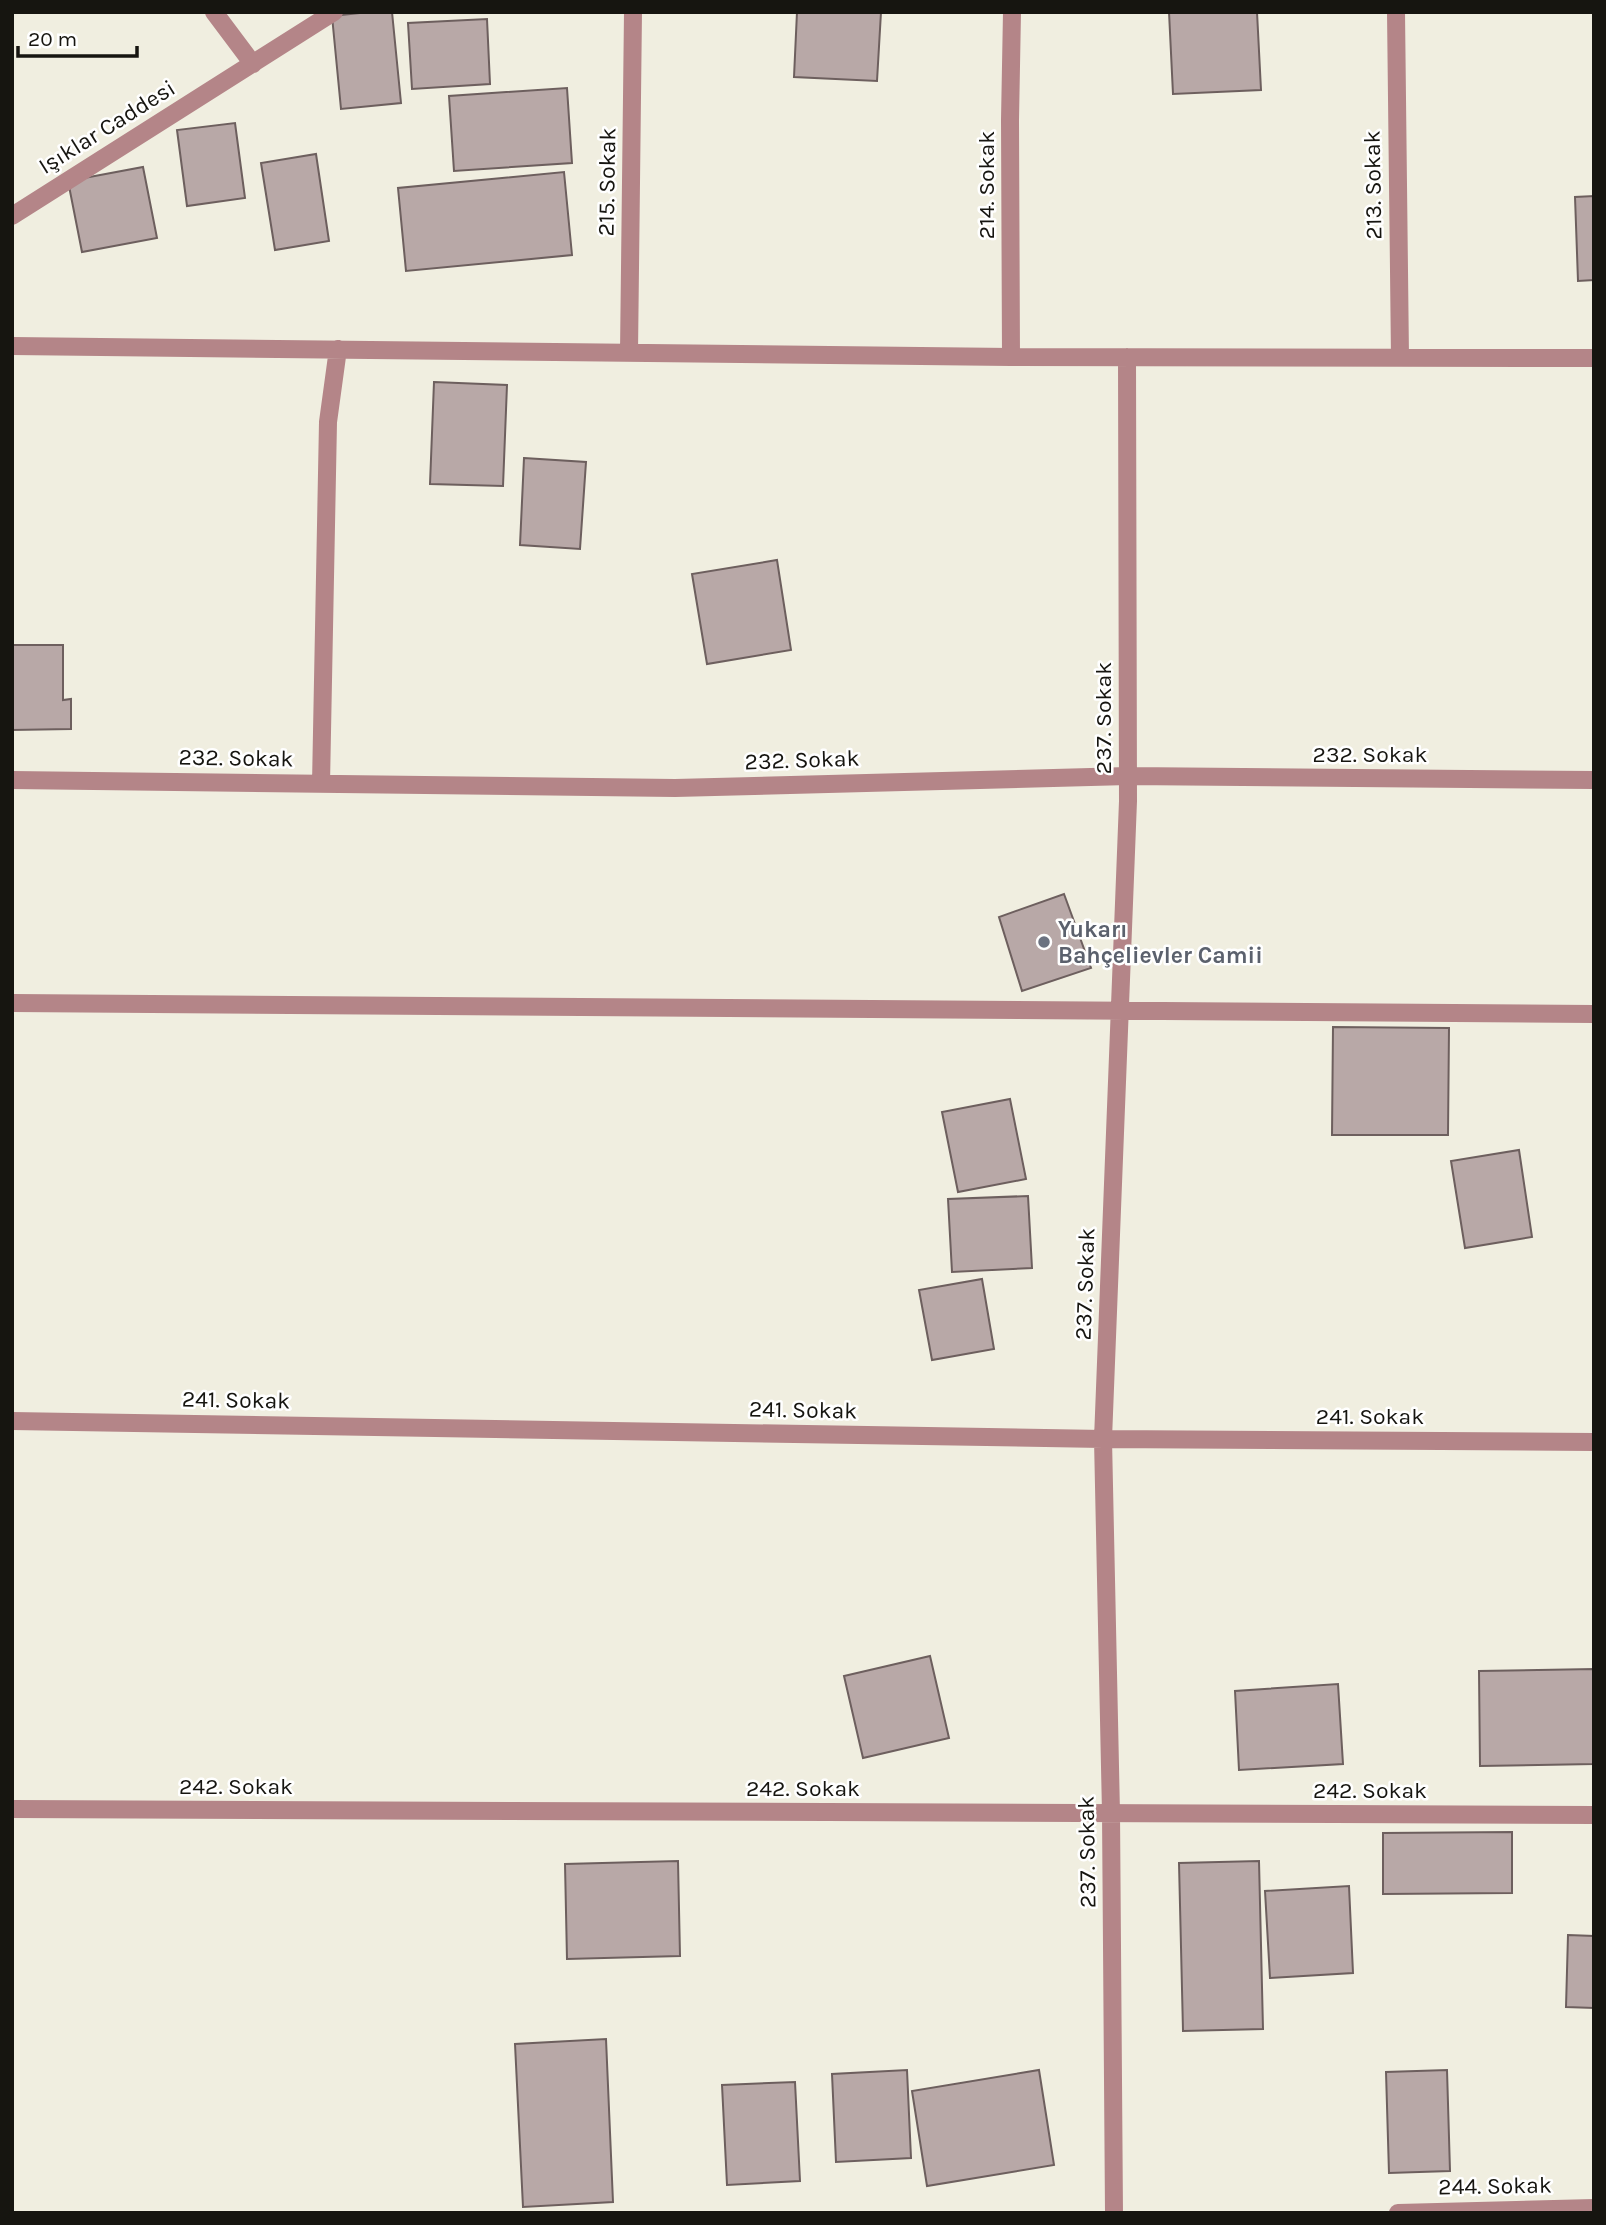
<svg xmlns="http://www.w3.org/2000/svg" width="1606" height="2225" font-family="Karla,sans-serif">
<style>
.building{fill:#b8a8a7;stroke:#6d5f5e;stroke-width:2}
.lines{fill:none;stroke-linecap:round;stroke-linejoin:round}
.minor{stroke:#b48588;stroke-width:18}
.worship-dot{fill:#6b7280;stroke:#fff;stroke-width:2.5}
.labels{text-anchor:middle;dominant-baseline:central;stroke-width:5;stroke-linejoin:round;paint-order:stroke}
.street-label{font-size:23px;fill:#161510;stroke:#fff}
.worship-label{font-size:23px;font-weight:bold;fill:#5b616d;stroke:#fff;text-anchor:start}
</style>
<rect width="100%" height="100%" fill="#f0eee0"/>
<path class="building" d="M369,12H392L401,103L341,109L332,16Z
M797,12H881L877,81L794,77Z
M1169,12H1257L1261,90L1173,94Z
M487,19L490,84L412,89L408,23Z
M567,88L572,163L454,171L449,96Z
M235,123L245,198L187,206L177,130Z
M316,154L329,241L275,250L261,163Z
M143,167L157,238L82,252L68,181Z
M564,172L572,255L406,271L398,188Z
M1594,196V280L1578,281L1575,197Z
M434,382L507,385L503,486L430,484Z
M524,458L586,462L580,549L520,545Z
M777,560L791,650L707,664L692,574Z
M12,645H63V700L71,699V729L12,730Z
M1064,894L1091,968L1022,991L999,917Z
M1333,1027L1449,1028L1448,1135H1332Z
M1010,1099L1026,1179L958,1192L942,1112Z
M1519,1150L1532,1237L1465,1248L1451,1161Z
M1028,1196L1032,1268L952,1272L948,1199Z
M982,1279L994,1349L932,1360L919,1290Z
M930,1656L949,1738L863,1758L844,1676Z
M1594,1669V1764L1480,1766L1479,1671Z
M1338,1684L1343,1764L1239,1770L1235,1691Z
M1512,1832V1893L1383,1894V1833Z
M678,1861L680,1956L567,1959L565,1864Z
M1259,1861L1263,2029L1183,2031L1179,1863Z
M1349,1886L1353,1973L1270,1978L1265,1891Z
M1568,1935L1594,1936V2008L1566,2007Z
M606,2039L613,2202L523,2207L515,2044Z
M907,2070L911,2158L836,2162L832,2074Z
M1039,2070L1054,2165L927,2186L912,2091Z
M1447,2070L1450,2171L1389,2173L1386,2072Z
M795,2082L800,2181L727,2185L722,2085Z"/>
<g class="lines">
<path class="minor" d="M214,12L253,64
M1396,12L1400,357
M12,216L334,12
M12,346L1011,357L1594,358
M629,353L633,12
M1011,357L1010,120L1012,12
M12,780L675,788L1128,776L1594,780
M321,784L328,422L338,349
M12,1003L1594,1014
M12,1421L1103,1439L1594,1442
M12,1809L1594,1815
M1114,2213L1111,1813L1103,1439L1128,801L1127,357
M1398,2213L1594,2208"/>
</g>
<circle class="worship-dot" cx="1044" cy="942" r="7"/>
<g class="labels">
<g class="street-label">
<text transform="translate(107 127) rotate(-32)">Işıklar Caddesi</text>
<text transform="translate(607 182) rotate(-89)">215. Sokak</text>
<text transform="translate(986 185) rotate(-90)">214. Sokak</text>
<text transform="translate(1373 185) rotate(-91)">213. Sokak</text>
<text transform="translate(1103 718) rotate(-90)">237. Sokak</text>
<text x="1370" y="754">232. Sokak</text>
<text transform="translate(236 758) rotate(1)">232. Sokak</text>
<text transform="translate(802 760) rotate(-2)">232. Sokak</text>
<text transform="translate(1085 1284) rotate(-88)">237. Sokak</text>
<text transform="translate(236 1400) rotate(1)">241. Sokak</text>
<text transform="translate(803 1410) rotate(1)">241. Sokak</text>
<text x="1370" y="1416">241. Sokak</text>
<text x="236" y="1786">242. Sokak</text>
<text x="803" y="1788">242. Sokak</text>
<text x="1370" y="1790">242. Sokak</text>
<text transform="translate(1087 1852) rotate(-91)">237. Sokak</text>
<text transform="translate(1495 2186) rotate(-1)">244. Sokak</text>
</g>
<g class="worship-label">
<text x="1058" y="929">Yukarı<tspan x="1058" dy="26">Bahçelievler Camii</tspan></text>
</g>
</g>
<rect width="1606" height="2225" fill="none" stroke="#161510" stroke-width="28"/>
<path d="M18 46v10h119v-10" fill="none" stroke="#161510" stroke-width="3.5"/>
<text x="28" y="46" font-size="21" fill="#161510" stroke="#ffffff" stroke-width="5" paint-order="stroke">20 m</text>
</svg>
